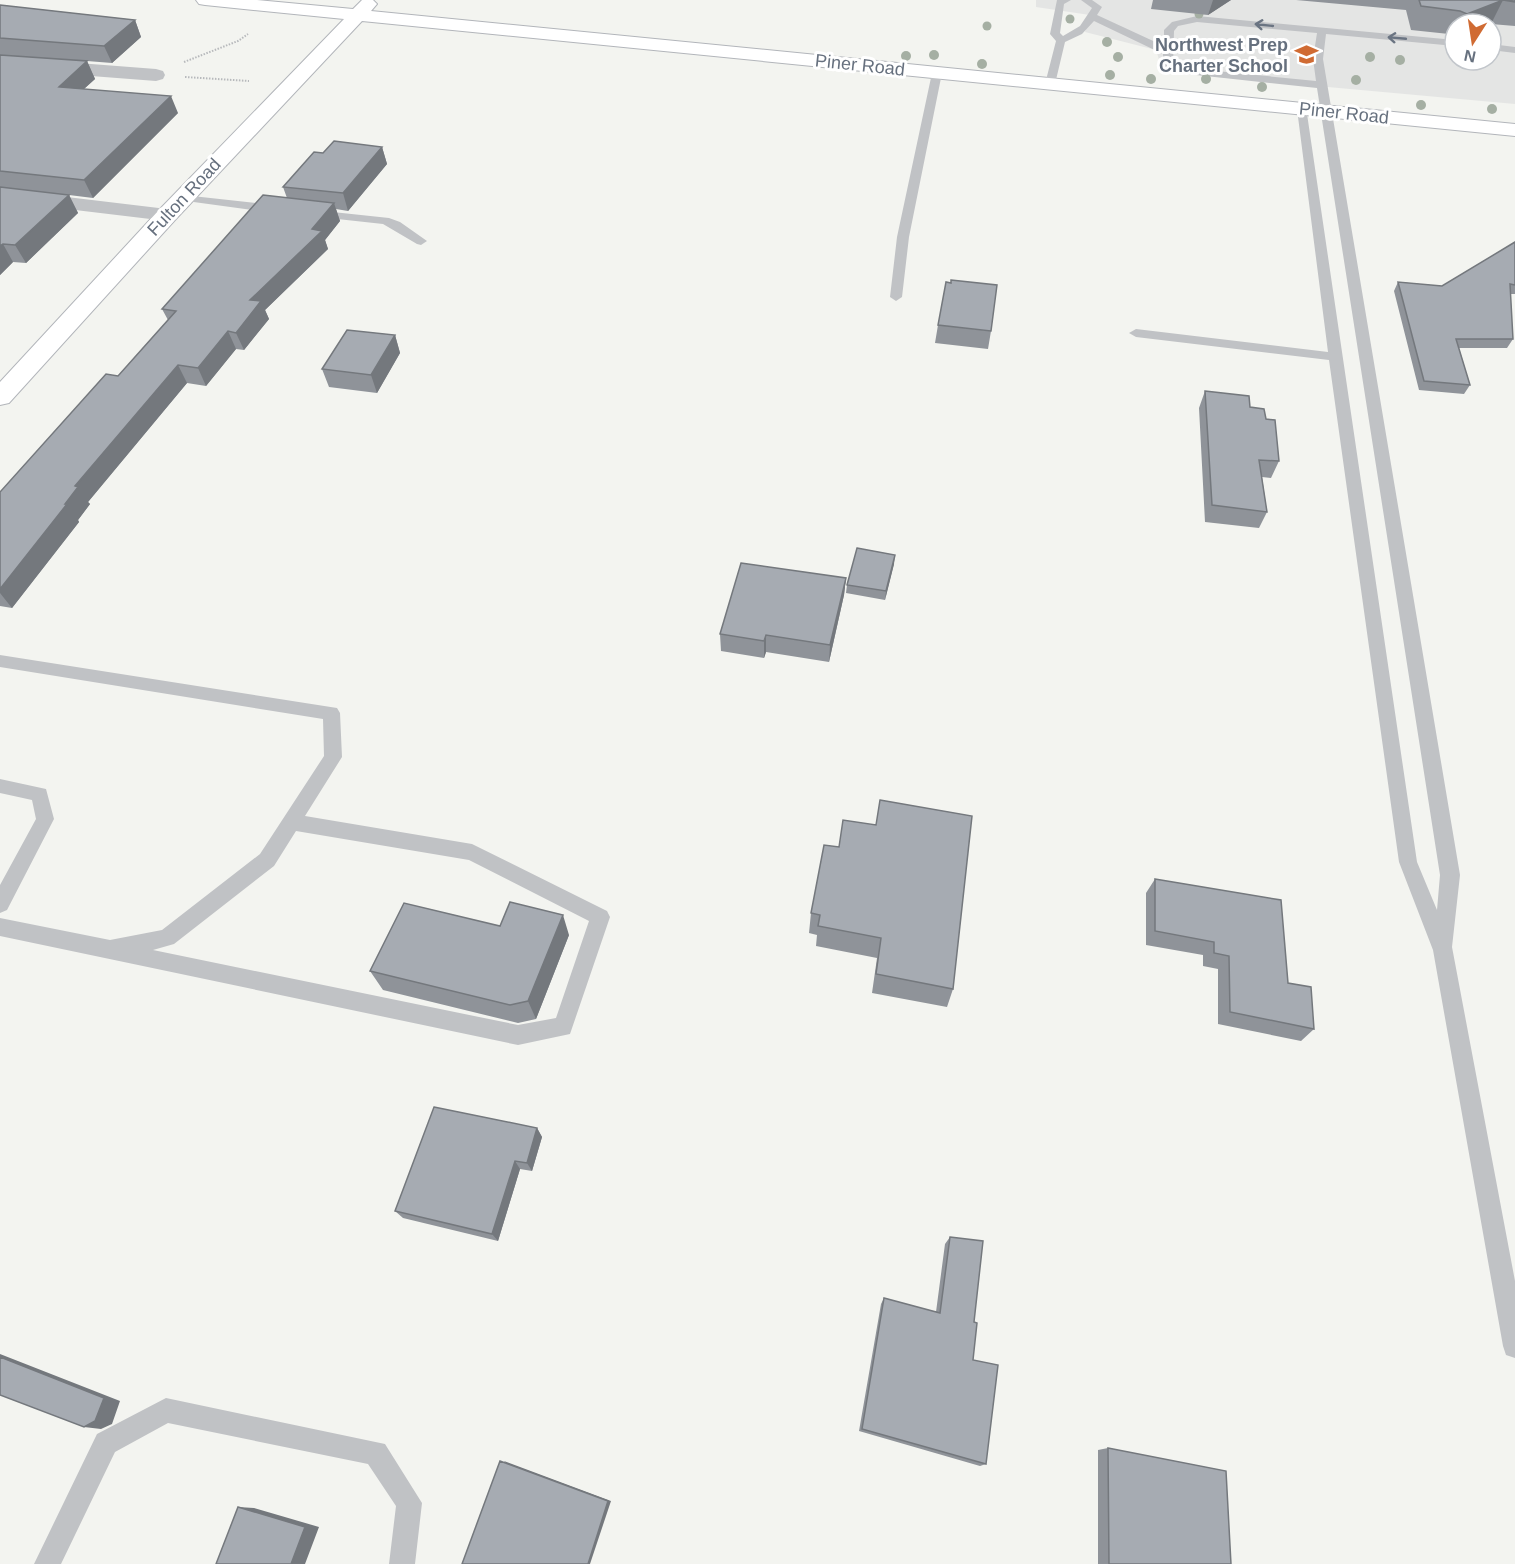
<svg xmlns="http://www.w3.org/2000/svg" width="1515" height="1564" font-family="Arial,sans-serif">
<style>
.built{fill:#e4e5e4;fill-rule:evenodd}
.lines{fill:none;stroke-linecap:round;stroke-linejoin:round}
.secondary-casing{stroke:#b2b5ba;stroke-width:2}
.path{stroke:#b7b9bc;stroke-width:2;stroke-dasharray:1.5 1.5;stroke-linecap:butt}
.lane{fill:#c0c2c5;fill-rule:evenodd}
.street{fill:#c0c2c5;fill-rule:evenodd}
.secondary{fill:#fff;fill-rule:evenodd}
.tree{fill:#a5afa3}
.wall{fill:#8f9399}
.shaded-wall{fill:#74787d}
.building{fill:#a6abb2;stroke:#74787d;stroke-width:1.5}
.oneway{stroke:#6a7482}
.labels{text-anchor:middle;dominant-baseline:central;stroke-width:6;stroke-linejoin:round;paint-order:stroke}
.far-poi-label{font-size:18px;font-weight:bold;fill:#66707e;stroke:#fff;text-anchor:end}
.far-street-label{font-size:18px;fill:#66707e;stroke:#fff}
</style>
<rect width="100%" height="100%" fill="#f3f4f0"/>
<path class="built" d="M1036,0H1515V104L1163,72L1156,50L1085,32L1090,15L1036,7ZM1455,24H1491V60H1455Z"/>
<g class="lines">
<defs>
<path id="secondary" d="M196,0H257L353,9L362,0H373L377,4L371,11L1515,124V136L362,21L175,220L9,403L0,405V382L159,210L344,19L205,5L199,4Z"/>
</defs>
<use href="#secondary" class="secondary-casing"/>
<path class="path" d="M184,62L238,41L248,34
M185,77L249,81"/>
<path class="lane" d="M1057,0H1071L1064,4L1060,33L1063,36L1080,26L1092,8L1081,0H1092L1102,7L1097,15L1164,46V30L1172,22L1197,16L1455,40V46L1326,34L1323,59L1460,875L1452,947L1515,1281V1358L1506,1355L1503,1346L1433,950L1399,862L1329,360L1136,337L1129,333L1136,329L1328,352L1297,109L1298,107H1306L1417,862L1437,910L1440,875L1317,88L1169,72L1163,66V54L1094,21L1082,34L1065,42L1055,84L1046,86L1045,84L1056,41L1050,34ZM1197,22L1317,33L1313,59L1316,81L1176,67L1173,65L1174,31L1178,26Z
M1491,44L1515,47V53L1491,50Z
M937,70L942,73L909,237L902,297L896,301L890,297L897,237L932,73Z
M183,195L275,205L281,209L275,213L179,200V196Z
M314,210L389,218L400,222L427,241L421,245L417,244L383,224L310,216V212Z
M0,655L337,708L340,713L342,757L305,816L472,844L607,911L610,917L570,1034L518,1045L0,936V918L110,940L162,930L260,854L324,756L323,719L0,667ZM296,831L469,860L589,921L556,1018L518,1025L153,950L174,944L274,866Z
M0,779L46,789L54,819L7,910L0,913V885L36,819L32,800L0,793Z
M166,1398L385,1444L422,1503L415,1564H389L396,1506L368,1464L168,1423L115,1452L61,1564H34L97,1434Z"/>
<path class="street" d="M0,57L156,69L163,71L165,75L163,79L156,81L0,69Z
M0,189L167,209L175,210L178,215L175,220L167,221L0,201Z"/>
<use href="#secondary" class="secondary"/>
</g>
<g class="tree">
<circle cx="1199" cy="14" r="4.5"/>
<circle cx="1070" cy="19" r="4.5"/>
<circle cx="987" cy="26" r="4.5"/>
<circle cx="1107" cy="42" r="5"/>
<circle cx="934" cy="55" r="5"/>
<circle cx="906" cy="56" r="5"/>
<circle cx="1118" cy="57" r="5"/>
<circle cx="1370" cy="57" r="5"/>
<circle cx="1400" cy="60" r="5"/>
<circle cx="982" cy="64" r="5"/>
<circle cx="1110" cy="75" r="5"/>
<circle cx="1151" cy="79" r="5"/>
<circle cx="1206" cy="79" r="5"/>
<circle cx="1356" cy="80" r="5"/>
<circle cx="1262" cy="87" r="5"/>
<circle cx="1421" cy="105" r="5"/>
<circle cx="1492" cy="109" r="5"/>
</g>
<path class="wall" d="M1153,0H1231L1208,15L1151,9Z
M1296,0H1515V26L1491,24H1455V38L1449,34L1411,30L1406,10Z
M0,5L135,20L141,37L112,63L87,61L95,79L84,89L178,113L93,198L69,195L78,213L26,263L13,262L0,275Z
M382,147L387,164L348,211L336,209L340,221L325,240L328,249L265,310L269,319L244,350L236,349L206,386L187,383L88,502L90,504L78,520L79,522L12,608L0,606V492L118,376L168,320L162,309L287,198L283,187L323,153Z
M1515,242V294H1510L1513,339L1507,348H1459L1470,385L1464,394L1419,390L1394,291L1398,282L1442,286Z
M938,325L991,331L988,349L935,343Z
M395,335L400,353L377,393L329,387L322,369Z
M1205,391L1250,407L1266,419L1279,461L1271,478L1262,477L1267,512L1259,528L1205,522L1199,408Z
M894,564L885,600L846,593L847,585Z
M846,578L844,595L829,662L766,652L764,658L721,651L720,634Z
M839,847L953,989L947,1007L872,993L877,958L816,946L817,935L809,933L811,913Z
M1155,879L1288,983L1314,1029L1301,1041L1218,1024V969L1203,966V955L1146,945V893Z
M500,926L569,935L536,1019L518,1023L383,990L370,971Z
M537,1128L542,1137L532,1171L520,1169L498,1241L403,1218L395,1211Z
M950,1237L974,1322L973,1360L986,1464L980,1466L859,1431L881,1304L884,1298L936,1312L945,1244Z
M1108,1448L1231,1564H1098V1450Z"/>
<path class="shaded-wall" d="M1213,0H1231L1208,15Z
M1503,0L1491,24H1462L1467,14Z
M135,20L141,37L112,63L104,46Z
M87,61L95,79L67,104L59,87Z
M171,96L178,113L93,198L84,180Z
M382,147L387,164L348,211L343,193Z
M69,195L78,213L26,263L15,245Z
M334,203L340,221L325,240L328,249L265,310L269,319L244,350L236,333L250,300Z
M3,244L13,262L0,275V246Z
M228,331L236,349L206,386L198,368Z
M395,335L400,353L377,393L371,375Z
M178,365L187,383L88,502L90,504L78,520L79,522L12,608L0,593V589L65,504L75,486Z
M895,555L894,564L885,600L886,591Z
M846,578L844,595L829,662L830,645Z
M766,635V652L764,658V641Z
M563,915L569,935L536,1019L528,1001Z
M537,1128L542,1137L532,1171L527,1163Z
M515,1161L520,1169L498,1241L492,1234Z
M0,1354L120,1401L112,1424L101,1429L84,1427L0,1357Z
M504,1461L611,1501L590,1564H588Z
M238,1507L254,1508L319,1527L305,1564H291Z"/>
<path class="building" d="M1419,0H1515V2L1503,0L1467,14L1460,11L1421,6Z
M0,5L135,20L104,46L0,38Z
M0,55L87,61L59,87L171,96L84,180L0,171Z
M334,141L382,147L343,193L283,187L314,152L323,153Z
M0,187L69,195L15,245L3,244L0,246Z
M263,195L334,203L312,229L322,231L250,300L261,301L236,333L228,331L198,368L178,365L75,486L78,487L65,504H67L0,589V492L106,374L118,376L176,311L162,309Z
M1515,242V285L1510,284L1513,339H1456L1470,385L1424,381L1398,282L1442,286Z
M951,280L997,285L991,331L938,325L946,282L951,283Z
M347,330L395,335L371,375L322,369Z
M1205,391L1249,396L1250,407L1264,409L1266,419L1275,420L1279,461L1259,460L1267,512L1212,505Z
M857,548L895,555L886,591L847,585Z
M741,563L846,578L830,645L766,635L764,641L720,634Z
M880,800L972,816L953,989L876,974L881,938L818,926L820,915L811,913L824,845L839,847L843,820L876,825Z
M1155,879L1281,900L1288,983L1311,987L1314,1029L1230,1012L1229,956L1214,953V942L1155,931Z
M510,902L563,915L528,1001L510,1005L370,971L404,903L500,926Z
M434,1107L537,1128L527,1163L515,1161L492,1234L395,1211Z
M950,1237L983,1241L974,1322L977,1323L973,1360L998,1365L986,1464L862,1429L884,1298L940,1313Z
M0,1357L104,1398L95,1421L84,1427L0,1395Z
M1108,1448L1226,1471L1231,1564H1109Z
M500,1461L608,1501L588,1564H462Z
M238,1507L305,1527L291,1564H216Z"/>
<defs><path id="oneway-shaft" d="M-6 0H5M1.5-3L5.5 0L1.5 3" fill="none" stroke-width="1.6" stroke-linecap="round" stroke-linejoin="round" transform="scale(1.5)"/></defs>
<g class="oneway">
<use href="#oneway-shaft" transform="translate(1264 25) rotate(-174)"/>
<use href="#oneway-shaft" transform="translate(1397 38) rotate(-175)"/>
</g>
<defs>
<symbol id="school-bare" viewBox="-9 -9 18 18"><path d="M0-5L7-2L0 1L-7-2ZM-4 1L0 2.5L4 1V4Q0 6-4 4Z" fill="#d06b33" stroke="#fff" stroke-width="2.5" paint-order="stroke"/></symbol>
</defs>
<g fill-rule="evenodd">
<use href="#school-bare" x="1290" y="38" width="33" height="33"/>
</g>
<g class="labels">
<g class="far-poi-label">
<text x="1288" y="45">Northwest Prep<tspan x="1288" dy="21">Charter School</tspan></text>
</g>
<g class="far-street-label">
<text transform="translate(860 65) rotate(6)">Piner Road</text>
<text transform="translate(1344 113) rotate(6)">Piner Road</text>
<text transform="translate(184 197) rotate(-47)">Fulton Road</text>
</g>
</g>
<g transform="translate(1473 42) rotate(192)"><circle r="28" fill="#ffffff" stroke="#c2c6cb" stroke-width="1.5"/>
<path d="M0-4.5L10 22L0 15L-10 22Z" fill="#d06b33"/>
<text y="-9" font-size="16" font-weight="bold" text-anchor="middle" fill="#66707e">N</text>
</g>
</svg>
